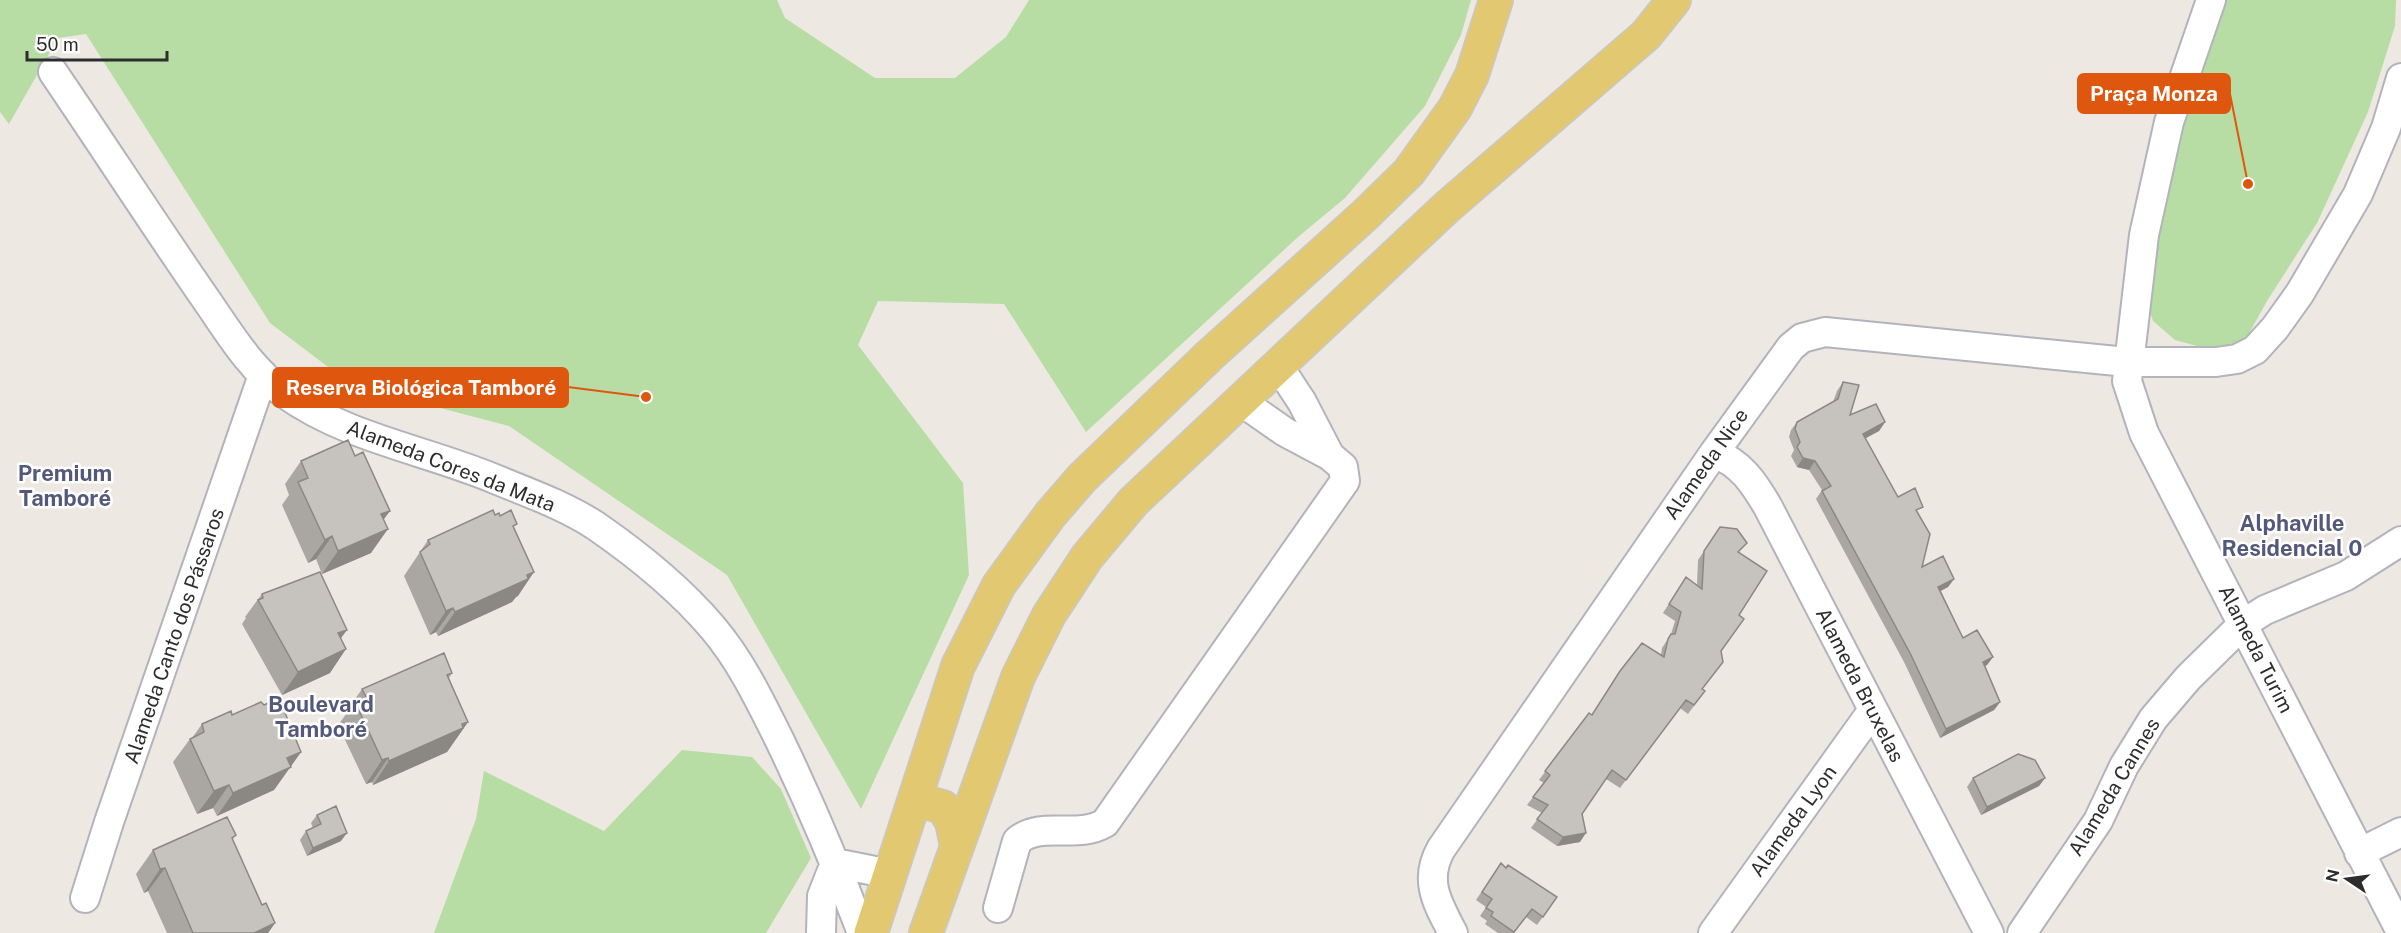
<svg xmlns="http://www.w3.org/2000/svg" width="2401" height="933" font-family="'Public Sans',sans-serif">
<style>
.green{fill:#b7dda5}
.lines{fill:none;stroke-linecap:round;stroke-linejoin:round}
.minor-casing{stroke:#b2b3bc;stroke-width:32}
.major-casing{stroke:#c8c8c8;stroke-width:36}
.minor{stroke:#fff;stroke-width:28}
.major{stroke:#e2c971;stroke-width:33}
.wall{fill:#aaa7a3}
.shaded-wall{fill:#8b8884}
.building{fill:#c6c2bd;stroke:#8b8884;stroke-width:1.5}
.labels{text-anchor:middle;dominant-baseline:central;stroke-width:5;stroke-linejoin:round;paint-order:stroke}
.street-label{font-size:20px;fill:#2d2d2d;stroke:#fff}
.quarter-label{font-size:22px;font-weight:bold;fill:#52597a;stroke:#fff}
.leader{fill:none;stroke:#df570e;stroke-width:2}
.callout-dot{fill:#df570e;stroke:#fff;stroke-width:2}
.callout{fill:#df570e;stroke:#df570e;stroke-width:2}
.callout-label{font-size:21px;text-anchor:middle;font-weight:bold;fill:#fff}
</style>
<rect width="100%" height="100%" fill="#ede8e2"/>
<path class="green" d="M0,0H777L785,18L875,78H955L1006,37L1029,0H1471L1461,35L1425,106L1345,198L1298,237L1086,432L1004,304L878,301L858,345L963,483L969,575L861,809L727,575L509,426L352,385L270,323L86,34L58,38L9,124L0,112Z
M2218,0H2396L2395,26L2368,112L2317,223L2267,301L2246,339L2226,349H2208L2175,340L2153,321L2146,300L2159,198Z
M682,750L752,757L781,789L811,858L766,933H434L476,819L484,771L604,831Z"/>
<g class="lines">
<defs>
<path id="minor" d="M2211,0L2169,122L2144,235L2127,381L2144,433L2401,932
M53,72C104,147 153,223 205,298C228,331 250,369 284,393C346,438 426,450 495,479C529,493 566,506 596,526C638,555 680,589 713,628C741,661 760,701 779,739C810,803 837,867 862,933
M1279,367L1302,402L1330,456
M1714,453C1741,463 1754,483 1768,507L1989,933
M2359,853L2401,832
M835,863L890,874
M85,898L109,822L263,375
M998,908L1017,841C1042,820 1076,840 1105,823L1345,481L1343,467L1330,456L1285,432L1242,402
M821,933L822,896L835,863
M1453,933C1438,904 1423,881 1441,849L1714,453L1791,347L1802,338L1825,332L2127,362H2216L2237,359L2255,350L2275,328L2300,293L2358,194L2386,128L2401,78
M1713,933L1873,710
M2022,933L2098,821L2124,766L2153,719L2188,678L2243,624L2265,610L2346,576L2401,541"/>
<path id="major" d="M911,810L921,801L943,807L952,822L957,846
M871,933L958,666L999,585L1050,515L1082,478L1210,355L1365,215L1409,172L1455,108L1472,75L1496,0
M926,933L1018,677L1049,615L1087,557L1134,501L1447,207L1646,35L1674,0"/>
</defs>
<use href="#minor" class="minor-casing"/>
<use href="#major" class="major-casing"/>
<use href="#minor" class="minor"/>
<use href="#major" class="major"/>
</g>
<path class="wall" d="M1843,382L1850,415L1885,422L1879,431L1865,438L1898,497L1918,513L1922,567L1954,579L1948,587L1941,591L1963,638L1993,657L1987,665L1985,666L2000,702L1994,710L1940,738L1904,662L1816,499L1822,490L1809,470L1797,467L1791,456L1794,450L1789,437L1791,430L1797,422L1833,402L1837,391Z
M301,461L383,520L371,553L322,574L316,559L308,563L282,505L289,495L285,484Z
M495,515L500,516L514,528L518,596L516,597L512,602L438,636L436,632L430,635L404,576L428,540Z
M1720,527L1739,553V615L1702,689L1705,691L1688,714L1680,708L1620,788L1606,779L1582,814L1580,842L1557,846L1531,828L1542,813L1527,805L1544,783L1539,780L1589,713L1592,715L1620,671L1661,655L1662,648L1671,634L1675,621L1663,613L1686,577L1697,585L1698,560Z
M262,594L330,673L282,695L242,624L246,618L245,617Z
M452,673L449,678L468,722L447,752L373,785L372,782L366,784L338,725L347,713L346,712L362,689Z
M232,715L301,752L274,790L217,816L213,808L197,814L173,762L190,739L192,738L202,724Z
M1973,778H2045L2039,786L1981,815L1967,787Z
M317,815L341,841L307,856L300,840L306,831L313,828L311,823Z
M236,835L232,840L249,876L262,905L275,923L268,933H167L148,891L144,893L136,874L153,850Z
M1501,863L1506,868L1557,897L1537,925L1526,917L1514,933H1498L1485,924L1487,921L1480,916L1486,907L1476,900Z"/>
<path class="shaded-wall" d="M1885,422L1879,431L1857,443L1863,434Z
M1803,458L1815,461L1809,470L1797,467Z
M390,511L373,534L381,514Z
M388,529L371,553L322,574L338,551Z
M332,536L316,559L308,563L325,540Z
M534,572L518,596L516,597L512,602L438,636L455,612Z
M1954,579L1948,587L1932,595L1938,587Z
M453,608L436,632L430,635L446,611Z
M347,630L330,653L338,633Z
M346,649L330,673L282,695L298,672Z
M1993,657L1987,665L1977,670L1983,662Z
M2000,702L1994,710L1940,738L1946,729Z
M468,722L447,752L373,785L389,761Z
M301,752L274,790L217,816L233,793L287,758Z
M388,758L372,782L366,784L382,760Z
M2045,778L2039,786L1981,815L1987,807Z
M229,785L213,808L197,814L214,791Z
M347,833L341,841L307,856L313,848Z
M1586,833L1580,842L1557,846L1563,837Z
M165,868L148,891L144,893L160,869Z
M275,923L268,933H254Z"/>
<path class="building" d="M1843,382L1859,385L1850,415L1876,404L1885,422L1863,434L1898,497L1915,488L1923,507L1916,510L1930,534L1922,567L1943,556L1954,579L1938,587L1963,638L1977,630L1993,657L1983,662L2000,702L1946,729L1910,653L1822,491L1831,486L1815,461L1803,458L1797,447L1800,442L1795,429L1797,422L1838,399Z
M348,440L355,456L363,452L390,511L381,514L388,529L338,551L332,536L325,540L298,482L308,478L301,461Z
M493,510L495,515L499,513L500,516L511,510L517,524L513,526L534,572L527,575L528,579L455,612L453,608L446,611L420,552L430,544L428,540Z
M1720,527L1737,529L1747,543L1738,552L1767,571L1739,615L1744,619L1721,651L1723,662L1702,689L1705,691L1694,705L1686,700L1626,780L1612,770L1582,814L1586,833L1563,837L1537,819L1548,805L1533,797L1550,775L1545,771L1589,713L1592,715L1620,671L1642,643L1664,657L1668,639L1671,634H1675L1681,612L1669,604L1686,577L1702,589L1704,551Z
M320,572L347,630L338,633L346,649L298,672L258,600L263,598L262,594Z
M444,653L452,673L447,675L468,722L462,724L463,728L389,761L388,758L382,760L355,702L366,697L362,689Z
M279,698L301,752L287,758L291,767L233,793L229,785L214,791L190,739L204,732L202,724L231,711L232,715L261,702L264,705Z
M2018,754L2035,760L2045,778L1987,807L1973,778Z
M336,806L347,833L313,848L306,831L321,824L317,815Z
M227,817L236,835L232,838L249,876L262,905L266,903L275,923L254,933H193L165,868L160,869L153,850Z
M1501,863L1506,868L1508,865L1557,897L1543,917L1532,909L1514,932L1491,916L1493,912L1486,908L1492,899L1482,892Z"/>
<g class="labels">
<g class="street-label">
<text transform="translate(1706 464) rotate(-55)">Alameda Nice</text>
<text transform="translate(451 466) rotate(21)">Alameda Cores da Mata</text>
<text transform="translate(174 636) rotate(-71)">Alameda Canto dos Pássaros</text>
<text transform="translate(2256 649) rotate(63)">Alameda Turim</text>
<text transform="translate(1860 685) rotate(63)">Alameda Bruxelas</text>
<text transform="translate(2114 787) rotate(-59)">Alameda Cannes</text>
<text transform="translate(1793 821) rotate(-54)">Alameda Lyon</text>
</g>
<g class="quarter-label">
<text x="65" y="473">Premium<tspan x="65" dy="25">Tamboré</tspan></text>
<text x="2292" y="523">Alphaville<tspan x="2292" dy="25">Residencial 0</tspan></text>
<text x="321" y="704">Boulevard<tspan x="321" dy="25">Tamboré</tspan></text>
</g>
</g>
<path class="leader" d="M2248 184L2230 94M646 397L568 387"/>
<g class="callout-dot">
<circle cx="2248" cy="184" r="6"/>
<circle cx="646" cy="397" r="6"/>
</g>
<g class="callout">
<rect x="2078" y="74" width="152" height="39" rx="6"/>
<rect x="273" y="368" width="295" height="39" rx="6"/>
</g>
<g class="callout-label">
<text x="2154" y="101">Praça Monza</text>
<text x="421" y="395">Reserva Biológica Tamboré</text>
</g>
<g transform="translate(2347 879) rotate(283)" stroke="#ffffff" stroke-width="4.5" paint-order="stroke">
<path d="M0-4.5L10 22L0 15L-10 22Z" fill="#2d2d2d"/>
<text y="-9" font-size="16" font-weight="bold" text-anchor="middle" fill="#2d2d2d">N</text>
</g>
<path d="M27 51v9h140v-9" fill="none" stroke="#2d2d2d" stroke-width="3"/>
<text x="36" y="51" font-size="18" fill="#2d2d2d" stroke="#ffffff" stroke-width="4.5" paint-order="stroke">50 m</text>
</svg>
